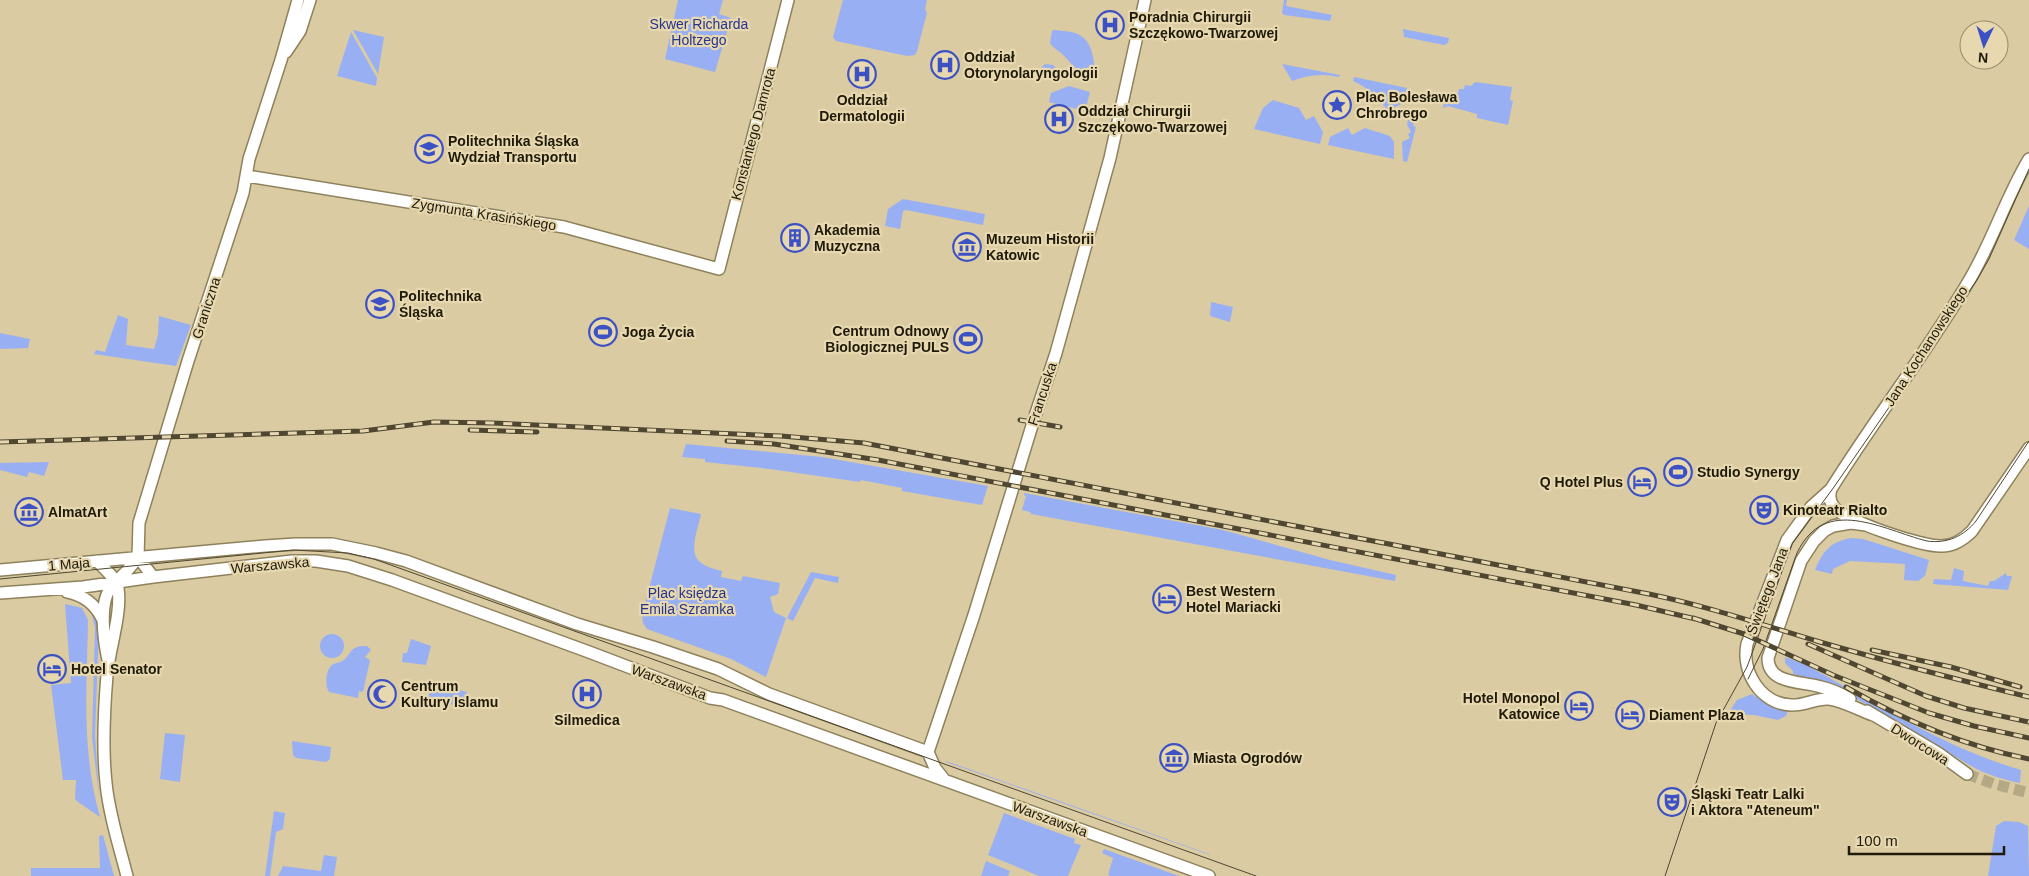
<svg xmlns="http://www.w3.org/2000/svg" width="2029" height="876" font-family="Arial,sans-serif">
<style>
.green{fill:#99aff3}
.lines{fill:none;stroke-linecap:round;stroke-linejoin:round}
.tertiary-tunnel{stroke:#b5a884;stroke-width:11;stroke-dasharray:11 5.5;stroke-linecap:butt}
.tertiary-casing{stroke:#8e815b;stroke-width:14}
.tertiary{stroke:#fff;stroke-width:11}
.tram{stroke:#4f4731;stroke-width:1}
.rail-casing{stroke:#4f4731;stroke-width:5}
.rail{stroke:#e7d8af;stroke-width:3;stroke-dasharray:9;stroke-linecap:butt}
.labels{text-anchor:middle;dominant-baseline:central;stroke-width:4.5;stroke-linejoin:round;paint-order:stroke}
.poi-label{font-size:14px;font-weight:bold;fill:#1f1a0a;stroke:#e7d8af;text-anchor:start}
.park-label{font-size:14px;fill:#26348b;stroke:#e7d8af}
.street-label{font-size:14px;fill:#1f1a0a;stroke:#e7d8af}
</style>
<rect width="100%" height="100%" fill="#dacba3"/>
<path class="green" d="M678,0H723L719,14L731,18L715,72L665,59Z
M843,0H927L925,9L927,13L917,51L915,55L907,56L836,41L833,37Z
M1284,0H1287L1286,6L1332,15L1330,21L1284,15L1282,13Z
M1403,29L1449,38L1448,43L1444,45L1404,37Z
M353,30L384,37L378,74Z
M1054,30C1062,31 1075,31 1081,36C1093,43 1095,64 1095,77C1080,78 1072,63 1062,54C1058,50 1053,48 1050,43L1052,31Z
M351,32L377,78L376,86L337,76Z
M1045,64L1053,65L1062,74L1053,72L1052,74L1061,77L1050,80L1041,79V68Z
M1282,64L1340,75L1339,77C1322,73 1308,75 1292,81Z
M1354,77L1407,88L1403,103L1388,111C1378,97 1369,88 1353,81Z
M1475,82L1512,87L1510,100L1513,101L1508,125L1477,118V114L1448,106L1443,108L1445,96L1451,97L1452,92L1458,93L1459,89H1464L1465,85L1471,86Z
M1069,86L1090,92L1085,111L1049,102L1051,93Z
M1273,100L1299,108L1306,120L1314,116L1323,132L1320,144L1254,129L1263,108Z
M1410,112L1418,113L1413,126L1416,127L1407,162L1403,161L1402,142L1410,138L1408,134L1411,132L1407,124Z
M1348,128L1352,135L1365,128L1390,136L1394,142V159L1328,145L1330,137Z
M903,199L985,214L983,225L906,210L903,211L900,229L885,226L888,209Z
M2029,206V249L2014,240Z
M1211,302L1233,307L1230,322L1210,316Z
M118,315L128,319L126,345L154,349L158,335L159,316L191,325L176,366L94,354L96,350L105,352Z
M0,333L30,339L28,348L0,349Z
M686,444L822,457L988,486L982,505L902,491V488L861,480L860,482L770,469L705,462V459L682,457Z
M49,462L44,476L29,472L27,477L0,470V463Z
M1024,493L1223,530L1330,560L1396,575L1395,581L1031,514L1030,512L1022,510L1026,496L1024,495Z
M670,508L701,514C699,526 688,551 699,561C705,567 714,569 722,571L721,577L741,581L743,576L780,583L778,594L770,597L774,612L786,618L766,677L731,659L647,629L643,623L642,615Z
M1851,538L1863,539L1929,560L1925,576L1918,581L1904,580L1905,564L1850,561L1833,569L1832,574L1815,570C1823,551 1830,542 1851,538Z
M1954,568L1964,571L1963,581L1988,586L1990,581H1994L2006,573L2007,576H2012L2008,590L1933,584L1934,579L1951,580Z
M811,572L839,577L838,583L815,578L793,621L787,618Z
M65,604L82,608L88,620C87,688 81,750 100,817L78,802L75,799L76,780H63L51,685L71,683Z
M91,610L96,616L99,627L95,735L99,796L92,737L95,628Z
M320 646a12 12 0 1 1 24 0a12 12 0 1 1-24 0Z
M411,639L431,646L426,665L402,662L403,653H407Z
M361,646H367L371,650L365,657L370,660L363,692L359,691L358,698L329,692C325,686 325,671 332,665C337,662 342,663 346,658C353,650 350,649 361,646Z
M1785,657L1804,664C1877,703 1940,746 2021,770L2020,783C1983,776 1967,764 1937,745C1891,718 1845,688 1793,674V671L1785,663Z
M432,683L467,692L463,707L428,699Z
M1752,694L1770,706L1788,710L1786,716L1778,720L1754,715L1728,714L1737,700Z
M165,733L185,735L180,782L160,779Z
M292,741L331,747L330,759L326,762L296,758L293,755Z
M946,761L1209,854L1210,855L946,762Z
M274,811L285,813L283,829L276,832L270,876H265Z
M1004,813L1075,839L1074,843L1081,845L1068,876H1039L988,855Z
M2004,821L2019,822L2028,826L2029,876H1988L1996,826Z
M103,835L114,876H31V868H100L99,836Z
M1104,849L1179,876H1111L1108,875L1113,858L1102,853Z
M324,855L337,857L334,876H278L283,866L321,871Z
M986,861L1010,871L1008,876H981Z"/>
<g class="lines">
<path class="tertiary-tunnel" d="M1967,774L1994,784L2029,793"/>
<defs>
<path id="tertiary" d="M286,52L300,31L310,0
M247,176L564,227L719,269L788,0
M1831,489C1829,495 1829,501 1834,507C1845,521 1923,547 1942,546C1954,546 1964,539 1972,531L2029,448
M138,557L153,577
M97,561C104,569 116,577 118,588C122,614 109,649 107,675C104,711 102,747 106,783C109,814 119,845 127,876
M0,570L265,546L296,544H332L376,553L406,561L577,624L653,647L718,669L769,694L928,752
M67,592C85,596 95,604 103,620
M0,593L83,587L153,577L292,561H316L348,566L392,580L589,652L710,698L723,700L1209,876
M108,660C104,641 98,602 112,586C121,577 131,568 138,557L139,523L188,361L243,193L249,159L281,60L298,0
M1850,699C1841,694 1831,689 1821,687C1803,681 1768,685 1768,658L1801,561L1814,541L1824,531L1833,526L1851,523L1866,525
M1867,711L1938,753L1967,774
M1873,715C1859,710 1844,701 1829,699C1816,698 1804,706 1791,705C1761,704 1741,672 1747,644L1787,540L1811,507L1831,489C1875,418 1928,351 1970,279C1993,240 2006,197 2029,159
M943,778L935,768L928,752L974,615L1034,419L1056,353L1110,158L1145,0"/>
</defs>
<use href="#tertiary" class="tertiary-casing"/>
<use href="#tertiary" class="tertiary"/>
<path class="tram" d="M0,579L293,550L348,553L374,559L1256,876
M1748,679L1763,649L1797,553C1825,494 1883,530 1927,541C1947,544 1964,536 1976,521L2029,441
M1665,876L1716,723L1747,667L1792,544L1834,487L1977,280L1989,259L2029,169"/>
<defs>
<path id="rail" d="M1020,420L1060,427
M470,430L537,432
M727,441L774,444L878,460L1636,605L1700,620
M0,442L363,431L434,422L493,423L781,436L864,443L1649,594C1707,606 1763,625 1820,642C1889,662 1959,680 2029,697
M1693,618L1744,634L1833,675L1929,713L1974,726L2029,738
M1808,644L1926,696L1964,708L2029,722
M1872,650L1951,667L2020,687
M1846,687C1903,720 1964,746 2029,759"/>
</defs>
<use href="#rail" class="rail-casing"/>
<use href="#rail" class="rail"/>
</g>
<defs>
<symbol id="hospital-ring" viewBox="-11 -11 22 22"><circle r="9.5" fill="#e7d8af" stroke="#3c51c4" stroke-width="1.5"/><path d="M-5-5h3v3.5h4V-5h3V5h-3V1.5h-4V5h-3Z" fill="#3c51c4"/></symbol>
<symbol id="sight-ring" viewBox="-11 -11 22 22"><circle r="9.5" fill="#e7d8af" stroke="#3c51c4" stroke-width="1.5"/><path d="M0-6L1.8-2.2L6-1.7L2.9 1.2L3.7 5.4L0 3.3L-3.7 5.4L-2.9 1.2L-6-1.7L-1.8-2.2Z" fill="#3c51c4"/></symbol>
<symbol id="university-ring" viewBox="-11 -11 22 22"><circle r="9.5" fill="#e7d8af" stroke="#3c51c4" stroke-width="1.5"/><path d="M0-5L7-2L0 1L-7-2ZM-4 1L0 2.5L4 1V4Q0 6-4 4Z" fill="#3c51c4"/></symbol>
<symbol id="building-ring" viewBox="-11 -11 22 22"><circle r="9.5" fill="#e7d8af" stroke="#3c51c4" stroke-width="1.5"/><path d="M-4-6H4V6H1V3H-1V6H-4ZM-2.5-4.3h1.7v1.8h-1.7ZM.8-4.3h1.7v1.8H.8ZM-2.5-1h1.7V.8h-1.7ZM.8-1h1.7V.8H.8Z" fill="#3c51c4"/></symbol>
<symbol id="museum-ring" viewBox="-11 -11 22 22"><circle r="9.5" fill="#e7d8af" stroke="#3c51c4" stroke-width="1.5"/><path d="M0-6L6-3V-2H-6V-3ZM-5-1h2V3h-2ZM-1-1h2V3h-2ZM3-1h2V3H3ZM-6 4H6V6H-6Z" fill="#3c51c4"/></symbol>
<symbol id="stadium-ring" viewBox="-11 -11 22 22"><circle r="9.5" fill="#e7d8af" stroke="#3c51c4" stroke-width="1.5"/><path d="M0-5a6.5 5 0 1 0 0 10a6.5 5 0 1 0 0-10ZM-3.5-1.8h7v3.6h-7Z" fill="#3c51c4"/></symbol>
<symbol id="hotel-ring" viewBox="-11 -11 22 22"><circle r="9.5" fill="#e7d8af" stroke="#3c51c4" stroke-width="1.5"/><path d="M-6-4.5h1.5V1H6V5H4.5V3h-9V5H-6ZM-4 0a1.8 1.8 0 1 1 3.6 0ZM.5 0V-2.5h3Q6-2.5 6 0Z" fill="#3c51c4"/></symbol>
<symbol id="theatre-ring" viewBox="-11 -11 22 22"><circle r="9.5" fill="#e7d8af" stroke="#3c51c4" stroke-width="1.5"/><path d="M-5-5.5Q0-4 5-5.5V0Q5 5 0 6Q-5 5-5 0ZM-3.3-2.5H-1v1.5H-3.3ZM1-2.5H3.3v1.5H1ZM-2.8 1Q0 5.5 2.8 1Z" fill="#3c51c4"/></symbol>
<symbol id="mosque-ring" viewBox="-11 -11 22 22"><circle r="9.5" fill="#e7d8af" stroke="#3c51c4" stroke-width="1.5"/><path d="M3.5-4.9A6 6 0 1 0 3.5 4.9A5 5 0 1 1 3.5-4.9Z" fill="#3c51c4"/></symbol>
</defs>
<g fill-rule="evenodd">
<use href="#hospital-ring" x="1094" y="9" width="32" height="32"/>
<use href="#hospital-ring" x="929" y="49" width="32" height="32"/>
<use href="#hospital-ring" x="846" y="58" width="32" height="32"/>
<use href="#sight-ring" x="1321" y="89" width="32" height="32"/>
<use href="#hospital-ring" x="1043" y="103" width="32" height="32"/>
<use href="#university-ring" x="413" y="133" width="32" height="32"/>
<use href="#building-ring" x="779" y="222" width="32" height="32"/>
<use href="#museum-ring" x="951" y="231" width="32" height="32"/>
<use href="#university-ring" x="364" y="288" width="32" height="32"/>
<use href="#stadium-ring" x="587" y="316" width="32" height="32"/>
<use href="#stadium-ring" x="952" y="323" width="32" height="32"/>
<use href="#stadium-ring" x="1662" y="456" width="32" height="32"/>
<use href="#hotel-ring" x="1626" y="466" width="32" height="32"/>
<use href="#theatre-ring" x="1748" y="494" width="32" height="32"/>
<use href="#museum-ring" x="13" y="496" width="32" height="32"/>
<use href="#hotel-ring" x="1151" y="583" width="32" height="32"/>
<use href="#hotel-ring" x="36" y="653" width="32" height="32"/>
<use href="#mosque-ring" x="366" y="678" width="32" height="32"/>
<use href="#hospital-ring" x="571" y="678" width="32" height="32"/>
<use href="#hotel-ring" x="1563" y="690" width="32" height="32"/>
<use href="#hotel-ring" x="1614" y="699" width="32" height="32"/>
<use href="#museum-ring" x="1158" y="742" width="32" height="32"/>
<use href="#theatre-ring" x="1656" y="786" width="32" height="32"/>
</g>
<g class="labels">
<g class="poi-label">
<text x="1129" y="17">Poradnia Chirurgii<tspan x="1129" dy="16">Szczękowo-Twarzowej</tspan></text>
<text x="964" y="57">Oddział<tspan x="964" dy="16">Otorynolaryngologii</tspan></text>
<text x="1356" y="97">Plac Bolesława<tspan x="1356" dy="16">Chrobrego</tspan></text>
<text x="862" y="100" text-anchor="middle">Oddział<tspan x="862" dy="16">Dermatologii</tspan></text>
<text x="1078" y="111">Oddział Chirurgii<tspan x="1078" dy="16">Szczękowo-Twarzowej</tspan></text>
<text x="448" y="141">Politechnika Śląska<tspan x="448" dy="16">Wydział Transportu</tspan></text>
<text x="814" y="230">Akademia<tspan x="814" dy="16">Muzyczna</tspan></text>
<text x="986" y="239">Muzeum Historii<tspan x="986" dy="16">Katowic</tspan></text>
<text x="399" y="296">Politechnika<tspan x="399" dy="16">Śląska</tspan></text>
<text x="949" y="331" text-anchor="end">Centrum Odnowy<tspan x="949" dy="16">Biologicznej PULS</tspan></text>
<text x="622" y="332">Joga Życia</text>
<text x="1697" y="472">Studio Synergy</text>
<text x="1623" y="482" text-anchor="end">Q Hotel Plus</text>
<text x="1783" y="510">Kinoteatr Rialto</text>
<text x="48" y="512">AlmatArt</text>
<text x="1186" y="591">Best Western<tspan x="1186" dy="16">Hotel Mariacki</tspan></text>
<text x="71" y="669">Hotel Senator</text>
<text x="401" y="686">Centrum<tspan x="401" dy="16">Kultury Islamu</tspan></text>
<text x="1560" y="698" text-anchor="end">Hotel Monopol<tspan x="1560" dy="16">Katowice</tspan></text>
<text x="1649" y="715">Diament Plaza</text>
<text x="587" y="720" text-anchor="middle">Silmedica</text>
<text x="1193" y="758">Miasta Ogrodów</text>
<text x="1691" y="794">Śląski Teatr Lalki<tspan x="1691" dy="16">i Aktora "Ateneum"</tspan></text>
</g>
<g class="park-label">
<text x="699" y="24">Skwer Richarda<tspan x="699" dy="16">Holtzego</tspan></text>
<text x="687" y="593">Plac księdza<tspan x="687" dy="16">Emila Szramka</tspan></text>
</g>
<g class="street-label">
<text transform="translate(753 134) rotate(-75)">Konstantego Damrota</text>
<text transform="translate(484 214) rotate(9)">Zygmunta Krasińskiego</text>
<text transform="translate(206 308) rotate(-72)">Graniczna</text>
<text transform="translate(1926 346) rotate(-57)">Jana Kochanowskiego</text>
<text transform="translate(1042 394) rotate(-72)">Francuska</text>
<text transform="translate(69 564) rotate(-5)">1 Maja</text>
<text transform="translate(270 565) rotate(-5)">Warszawska</text>
<text transform="translate(1767 591) rotate(-69)">Świętego Jana</text>
<text transform="translate(669 682) rotate(20)">Warszawska</text>
<text transform="translate(1920 744) rotate(32)">Dworcowa</text>
<text transform="translate(1050 819) rotate(20)">Warszawska</text>
</g>
</g>
<g transform="translate(1984 45) rotate(184)"><circle r="24" fill="#e7d8af" stroke="#978c6d"/>
<path d="M0-4L9 19L0 12L-9 19Z" fill="#3c51c4"/>
<text y="-8" font-size="14" font-weight="bold" text-anchor="middle" fill="#1f1a0a">N</text>
</g>
<path d="M1849 846v8h155v-8" fill="none" stroke="#1f1a0a" stroke-width="2.5"/>
<text x="1856" y="846" font-size="15" fill="#1f1a0a" stroke="#e7d8af" stroke-width="4" paint-order="stroke">100 m</text>
</svg>
